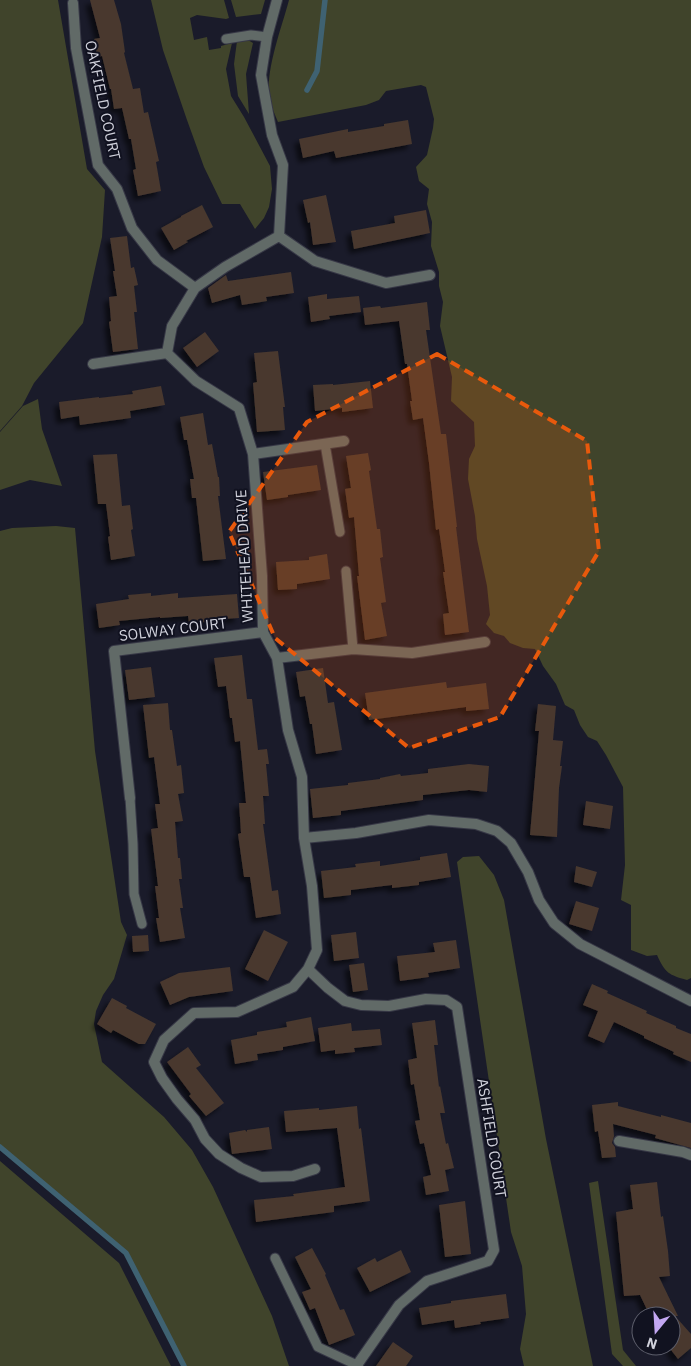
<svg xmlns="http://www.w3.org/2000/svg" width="691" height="1366" font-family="'IBM Plex Sans',sans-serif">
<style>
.green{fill:#40442b}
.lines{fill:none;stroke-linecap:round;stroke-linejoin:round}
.stream{stroke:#3f6272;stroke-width:5.5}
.building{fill:#48382f;filter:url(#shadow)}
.service-casing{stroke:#373846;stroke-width:11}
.minor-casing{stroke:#373846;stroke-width:12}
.service{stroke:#616a67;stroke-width:9}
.minor{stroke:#616a67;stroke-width:10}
.marked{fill:#e8590c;fill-opacity:0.2;stroke:#e8590c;stroke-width:4;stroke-dasharray:10 6;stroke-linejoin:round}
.labels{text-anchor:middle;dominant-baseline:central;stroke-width:4;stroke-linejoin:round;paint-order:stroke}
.street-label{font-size:15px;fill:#d0d1db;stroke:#111220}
</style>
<defs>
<filter id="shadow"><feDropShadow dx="-4.5" dy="4.5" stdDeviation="2.5" flood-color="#0009"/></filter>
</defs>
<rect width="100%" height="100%" fill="#1a1b2a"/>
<path class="green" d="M0,0H58L87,169L105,190L102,237L83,323L34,383L22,406L0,431Z
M151,0H224L229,18L226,19L197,15L190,18L194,40L207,37L209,50L221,48V46L232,43L226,69L231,96L244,117L270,166L272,189L269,207L264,218L255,229L240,204H222L204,167L187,120L163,50Z
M231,0H265L261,14L236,17Z
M289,0H691V978L687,980C669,975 665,973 657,955L647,956L631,950V905L621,900L625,865L623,787L606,755L597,741L588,737L580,725L574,710L565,705L556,684L543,666L535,649L523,648L510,643L504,636L494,633L486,624L490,615L487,586L477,539L475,516L468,479L469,459L475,446L474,422L451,401L452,377L440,326L443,302L439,286V272L431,246L432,222L427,204L429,189L419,181L416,167L427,155L433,128L434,119L426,87L421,85L386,91L379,100L366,105L278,122C275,115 272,108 270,100C264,73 282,27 289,0Z
M248,40L253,43L246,74L249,114L238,96L234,64L237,41Z
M38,399L42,429L62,486L30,480L0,490V432L23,406Z
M56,526L75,528L95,751L121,922L127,935L114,979L103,995L96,1011L94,1024L102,1062L164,1117L192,1150L213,1187L272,1316L289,1366H184L126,1253L0,1147V531L12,528Z
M479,856L494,875L504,900L546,1139L593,1366H524L520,1349L526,1314L522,1266L511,1232L457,862L463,857Z
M0,1161L119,1263L171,1366H0Z
M598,1181L623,1350L636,1366H623L612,1354L589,1183Z"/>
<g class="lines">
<path class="stream" d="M307,90L317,71L325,0
M0,1147L126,1253L184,1366"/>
</g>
<path class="building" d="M90,0H114L121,24L125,52L124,53L133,89L140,88L144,113L148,112L159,161L156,162L161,191L138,196L133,170L136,169L131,139H129L122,108L114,109L111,89H110L102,56L97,57L94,39L100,38Z
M408,120L412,144L336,158L334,151L303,158L299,139L348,129V132L384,126V124Z
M326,195L336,242L313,245L310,222L308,223L303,200Z
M202,205L213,227L186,241L188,242L174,250L161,228L181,217V216Z
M426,210L430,233L354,249L351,231L395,223L394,216Z
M127,236L131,268L134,267L138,285L134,286L137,312H134L138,349L113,352L109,322L111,321L109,297L117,296L113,271H115L110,238Z
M291,272L294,293L266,297L267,301L242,305L240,295L212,303L208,288L226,275L228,281Z
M327,294V299L359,296L361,312L329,316L330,319L311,322L308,297Z
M427,302L430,330H426L441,434H446L457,527H456L469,632L445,635L443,614L449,613L443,572H445L439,529L436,530L429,463L423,418L413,420L410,401H412L407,364H405L399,321L365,325L363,308L380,306L381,308Z
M205,332L219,351L197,367L183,348Z
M278,351L285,407H283L285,430L257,432L253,383L257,382L254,353Z
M370,381L373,408L342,412V408L315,411L313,385L333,384V385Z
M161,386L165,405L130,411L131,418L80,425L79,416L61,419L59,402L99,397V398L133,394L132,391Z
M203,413L208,445L212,444L218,477H219L220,496H218L226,559L203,561L196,498H192L190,479H194L187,440H184L180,417Z
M368,453L371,470L369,471L377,529H380L383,557L380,558L386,602L381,603L387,636L365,640L357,576H359L354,517L349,518L345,489L351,488L346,456Z
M117,454L122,506L130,505L133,529L131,530L135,556L111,560L108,537L110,536L106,504H98L93,455Z
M317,465L321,490L288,495V497L267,500L263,472Z
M327,554L330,579L297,584V589L278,590L276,562L309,560V557Z
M151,593V596L178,593V598L237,594L239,618L207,620V622L189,623L188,616L160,618V617L119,621L120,625L99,628L96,604L129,599L128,595Z
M242,655L247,699H252L258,750L267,749L269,764H266L269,796H263L265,824H263L272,891L278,890L281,914L256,918L250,877H244L238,834L241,833L239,803H246L240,741L235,742L232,718H230L226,686L218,687L214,658Z
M151,667L155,697L129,700L125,670Z
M323,668L328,703L334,702L342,750L316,754L312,724H310L305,696L300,697L296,672Z
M446,682L447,688L486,683L489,709L466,711V707L369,720L365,693Z
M168,703L170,730H172L177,766L181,765L184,793L178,794L183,821L175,822L178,858H180L182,879H179L183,908H180L185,938L160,942L156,918H159L155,886H158L151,829L158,828L155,804H160L154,757L149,758L143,705Z
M538,704L556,706L553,740L563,741L560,766H562L559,788L557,837L530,835L539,731H535Z
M469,764L489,766L487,792L469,790L423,795V800L341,811V815L313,818L310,789L348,785V783L380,779V778L400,774L401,776L428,773V769Z
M586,801L613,806L610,829L583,825Z
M447,853L451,877L419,882V885L392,888V885L351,890V895L324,898L321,871L356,867L355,864L380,861V866L420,860V857Z
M576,866L597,872L592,887L574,882Z
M576,901L599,908L592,931L569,924Z
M264,930L288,942L268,981L245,969Z
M356,932L359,958L334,961L331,935Z
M148,935L149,951L133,952L132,936Z
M456,940L460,968L428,973L429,977L400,981L397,956L435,952L433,943Z
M364,963L368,990L353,992L349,965Z
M230,967L233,991L189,997L170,1005L160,982L179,973Z
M592,984L608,991L607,993L647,1011L646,1013L676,1026V1028L691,1034V1062L673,1054L674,1052L644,1038V1036L614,1022L604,1043L588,1036L598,1011L583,1005Z
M112,998L127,1006L126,1008L156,1024L145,1044H139L113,1030L111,1033L97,1024Z
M311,1017L315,1041L283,1047V1050L257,1054L258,1060L235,1064L231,1040L257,1035V1032L287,1027L286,1022Z
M435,1020L438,1045H434L439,1087L440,1086L445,1113H440L446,1144L448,1143L454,1168L445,1170L449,1191L426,1195L423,1177L431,1175L424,1143L420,1144L415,1121L420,1120L414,1084L411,1085L408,1060L417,1058L412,1023Z
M351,1023L352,1031L380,1029L382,1045L354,1048L355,1052L335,1054V1050L321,1052L318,1028Z
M188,1047L201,1065L196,1068L224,1103L206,1116L189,1096L191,1094L167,1062Z
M618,1102V1106L661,1117V1115L691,1123V1148L655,1138L656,1135L613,1124L614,1136L612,1143L615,1147L616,1157L602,1158L598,1131L595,1132L592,1105Z
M357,1106L359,1129L361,1128L370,1201L334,1206V1212L256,1222L254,1200L294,1196L293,1194L345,1187L337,1128L286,1132L284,1111L319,1108V1110Z
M269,1127L272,1149L232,1154L229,1133L245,1130L247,1132V1130Z
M657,1182L661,1217L663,1216L668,1251L670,1276L659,1277L678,1316H675L691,1334V1348L678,1359L671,1350V1316H650L640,1295L624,1296L616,1212L633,1209L630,1185Z
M465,1201L471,1254L445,1257L439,1205Z
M312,1248L326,1274L325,1275L340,1310L344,1309L355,1335L329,1345L315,1308L310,1310L302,1292L311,1289L295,1257Z
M401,1250L411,1272L370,1292L357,1268L375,1258L377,1262Z
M506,1294L509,1318L480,1322L481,1324L455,1328L454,1320L422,1325L419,1308L451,1303V1301Z
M393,1342L413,1356L406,1366H376Z"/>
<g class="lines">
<defs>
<path id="service" d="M226,39L251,35L267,37
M325,444L340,532
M346,571L353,649
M130,798L133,844L134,894L142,924
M275,1258L318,1347L357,1365"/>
<path id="minor" d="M277,0L267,37L261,75L272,135L283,165L279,236L225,267L195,288L172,326L167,353L196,381L239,408L253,454L262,576L263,632L277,658L288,730L302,777L304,838L312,886L317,950L308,969L293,987L237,1012L194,1013L164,1040L154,1062L162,1078L177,1099L195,1120L205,1139L219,1154L241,1168L261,1177L293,1176L315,1169
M73,3L76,48L98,165L117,189L132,228L157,260L195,288
M279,236L315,261L386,283L430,275
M93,364L167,353
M253,454L344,441
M277,658L353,649L412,653L485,642
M130,798L114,651L263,632
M304,838L356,833L429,820L476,824L497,831L511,843L528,872L539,900L554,923L580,944L691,1001
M308,969L328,988L345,1001L361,1005L389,1006L426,999L446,1000L457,1007L494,1250L488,1261L427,1281L399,1305L357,1365L358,1366
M619,1141L683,1152L691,1155"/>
</defs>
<use href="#service" class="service-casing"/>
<use href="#minor" class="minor-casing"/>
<use href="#service" class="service"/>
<use href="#minor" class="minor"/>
</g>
<path class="marked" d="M437,354L587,441L599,551L500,717L409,748L275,638L229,532L307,422Z"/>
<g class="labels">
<g class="street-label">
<text transform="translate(103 100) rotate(78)">OAKFIELD COURT</text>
<text transform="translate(244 556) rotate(-93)">WHITEHEAD DRIVE</text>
<text transform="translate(173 629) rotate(-7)">SOLWAY COURT</text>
<text transform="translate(492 1138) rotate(81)">ASHFIELD COURT</text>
</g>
</g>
<g transform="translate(656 1331) rotate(198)"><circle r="24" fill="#111220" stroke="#5d5e6b"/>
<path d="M0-4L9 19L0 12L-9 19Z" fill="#c3a7f2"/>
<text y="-8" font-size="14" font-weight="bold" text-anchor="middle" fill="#d0d1db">N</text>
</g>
</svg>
